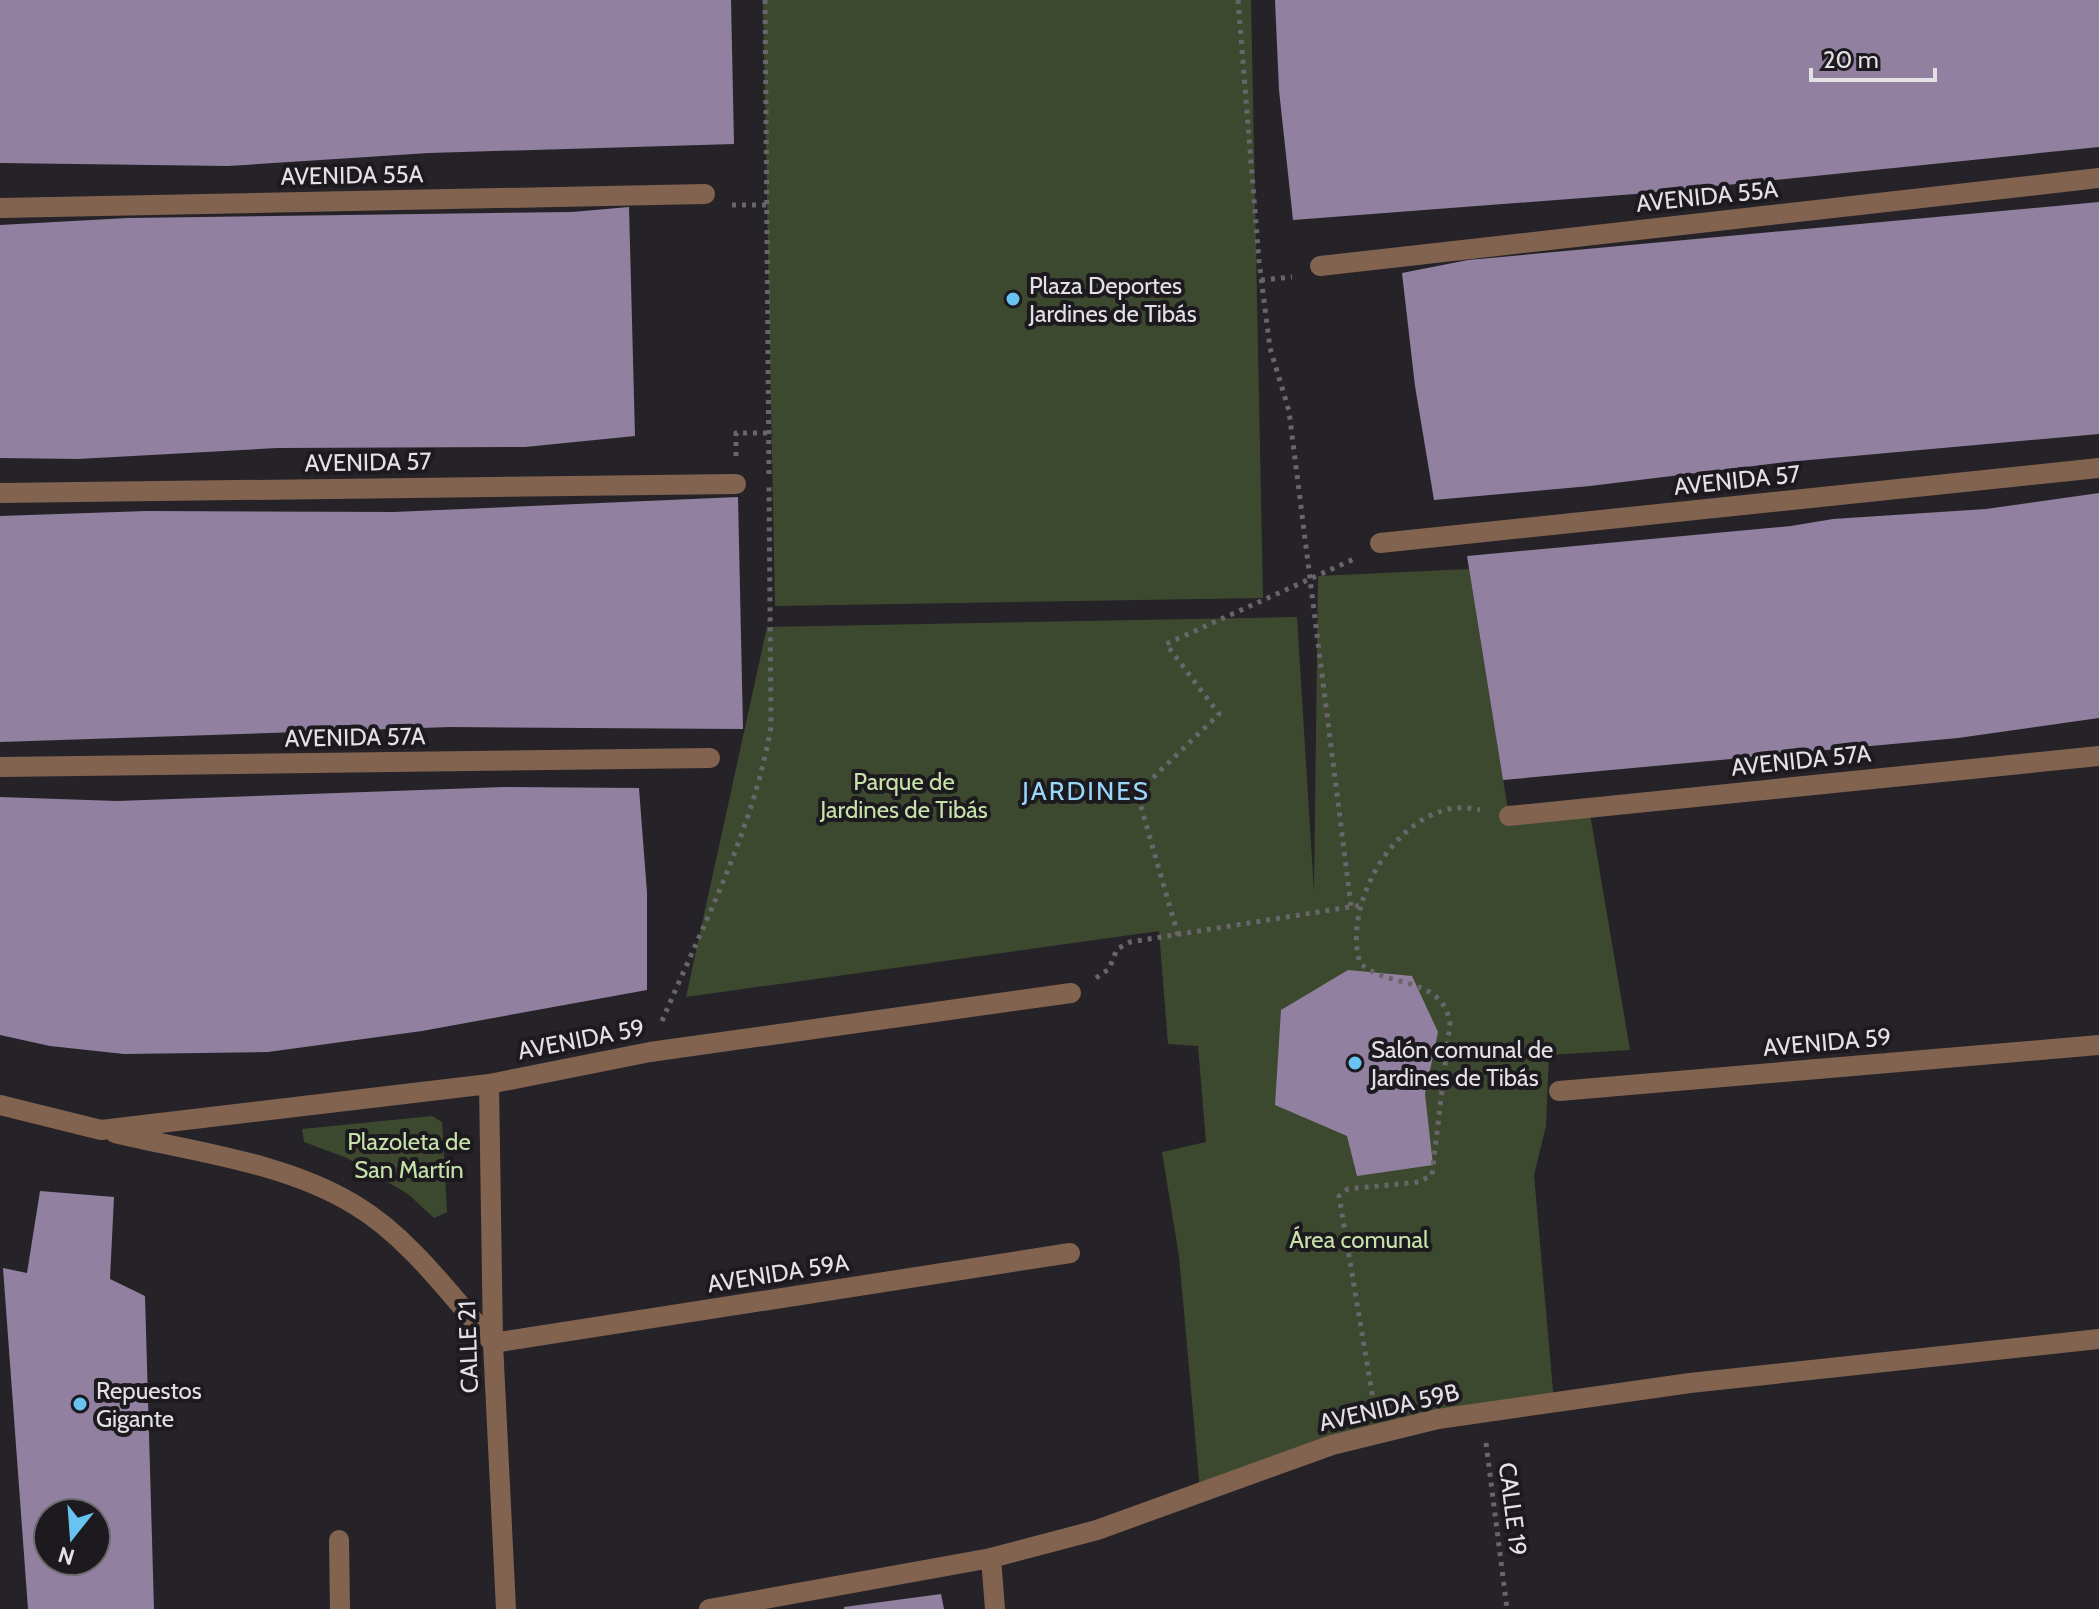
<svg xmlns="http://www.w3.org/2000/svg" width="2099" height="1609" font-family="Cabin,sans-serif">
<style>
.green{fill:#3d492f}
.building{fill:#9180a0;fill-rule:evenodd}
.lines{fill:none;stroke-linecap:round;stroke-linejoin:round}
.path{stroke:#68666a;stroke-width:5;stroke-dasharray:4 6;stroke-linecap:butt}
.minor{stroke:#826350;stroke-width:20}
.poi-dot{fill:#69c3f1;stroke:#1c191f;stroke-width:3}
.labels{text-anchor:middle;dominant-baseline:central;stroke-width:8;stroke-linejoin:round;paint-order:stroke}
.street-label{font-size:24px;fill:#e3e1e5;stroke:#1c191f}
.poi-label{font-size:24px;fill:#e3e1e5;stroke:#1c191f;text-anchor:start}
.park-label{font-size:24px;fill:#c7e2a9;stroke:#1c191f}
.neighbourhood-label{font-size:26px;letter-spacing:2px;fill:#99d8fa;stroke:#1c191f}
</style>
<rect width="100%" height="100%" fill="#262328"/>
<path class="green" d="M763,0H1251L1263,598L775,606Z
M1469,569L1509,816L1589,808L1630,1050L1549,1055L1546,1126L1534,1175L1554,1402L1438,1419L1200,1491L1179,1256L1162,1152L1206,1142L1198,1046L1168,1044L1159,931L686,997L767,627L1297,617L1314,892L1318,576Z
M432,1116L442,1122L447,1212L434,1218L408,1194L347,1158L304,1142L302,1129Z"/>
<path class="building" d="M0,0H731L734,144L429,153L228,166L0,163Z
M1275,0H2099V147L1648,193L1293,220L1279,90Z
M2099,202V434L1787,462L1590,486L1434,500L1415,386L1402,273L1468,260Z
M629,207L635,436L525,447L277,448L78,459L0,458V225L128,218L572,212Z
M2099,493V718L1958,738L1503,780L1467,556L1791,526L1833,519L1986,509Z
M738,497L743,729L450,727L0,742V516L147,511L394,512Z
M504,787L639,788L647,893V990L422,1031L268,1052L124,1054L50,1046L0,1035V797L117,801Z
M1348,970L1412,976L1438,1032L1425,1094L1433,1165L1357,1176L1347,1136L1275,1105L1281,1010Z
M40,1191L114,1197L110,1279L145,1296L154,1609H28L3,1268L27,1273ZM48,1513H96V1561H48Z
M941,1594L944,1609H844V1607Z"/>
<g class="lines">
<path class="path" d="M765,0L769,477
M1238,0L1259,261L1270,348L1289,411L1351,906
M732,205H767
M1261,280L1292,277
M736,456V433H768
M1178,935L1137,793L1219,714L1166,644L1354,559
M1096,978L1109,969L1117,949L1130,942L1362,905
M662,1021C703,925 753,830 771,727L769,487
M1374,1405L1339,1196L1348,1189L1419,1182L1432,1175L1450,1023C1442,975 1388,989 1360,963C1340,899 1407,791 1480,810
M1486,1443L1507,1609"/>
<path class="minor" d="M0,208L705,194
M1320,266L2099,178
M0,493L736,484
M1380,543L2099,468
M0,767L710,758
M1509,816L2099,756
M489,1084L493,1343L506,1609
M1559,1091L2099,1045
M0,1105L101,1130L489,1084L650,1052L1071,993
M115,1133C193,1152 285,1162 355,1205C410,1238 451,1296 493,1343L1070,1253
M339,1540L340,1609
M991,1558L995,1609
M709,1609L991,1558L1097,1530L1332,1445L1438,1419L1690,1383L2099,1339"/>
</g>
<g class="poi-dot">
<circle cx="1013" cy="299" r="8"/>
<circle cx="1355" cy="1063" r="8"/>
<circle cx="80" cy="1404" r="8"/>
</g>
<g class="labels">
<g class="street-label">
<text transform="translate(352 175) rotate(-1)">AVENIDA 55A</text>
<text transform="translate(1707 196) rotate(-6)">AVENIDA 55A</text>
<text transform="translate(368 462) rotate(-1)">AVENIDA 57</text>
<text transform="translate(1737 480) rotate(-6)">AVENIDA 57</text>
<text transform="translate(355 737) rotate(-1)">AVENIDA 57A</text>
<text transform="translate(1801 760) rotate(-6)">AVENIDA 57A</text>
<text transform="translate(581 1039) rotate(-11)">AVENIDA 59</text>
<text transform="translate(1827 1042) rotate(-5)">AVENIDA 59</text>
<text transform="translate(778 1273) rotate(-9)">AVENIDA 59A</text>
<text transform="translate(468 1347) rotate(-92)">CALLE 21</text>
<text transform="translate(1389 1407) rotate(-13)">AVENIDA 59B</text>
<text transform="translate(1513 1509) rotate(83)">CALLE 19</text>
</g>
<g class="poi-label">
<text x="1029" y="285">Plaza Deportes<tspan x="1029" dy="28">Jardines de Tibás</tspan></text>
<text x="1371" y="1049">Salón comunal de<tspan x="1371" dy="28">Jardines de Tibás</tspan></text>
<text x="96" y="1390">Repuestos<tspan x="96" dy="28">Gigante</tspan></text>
</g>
<g class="park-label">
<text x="904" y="781">Parque de<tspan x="904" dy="28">Jardines de Tibás</tspan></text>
<text x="409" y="1141">Plazoleta de<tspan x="409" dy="28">San Martín</tspan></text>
<text x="1359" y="1239">Área comunal</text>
</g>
<g class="neighbourhood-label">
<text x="1086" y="791">JARDINES</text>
</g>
</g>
<g transform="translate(72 1537) rotate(197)"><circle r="38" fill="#1c191f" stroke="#6c696e" stroke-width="2"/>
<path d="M0-6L14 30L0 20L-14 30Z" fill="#69c3f1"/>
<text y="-12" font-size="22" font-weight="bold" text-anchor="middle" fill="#e3e1e5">N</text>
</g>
<path d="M1811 68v12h124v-12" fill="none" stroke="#e3e1e5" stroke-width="4"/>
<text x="1823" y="68" font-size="24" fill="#e3e1e5" stroke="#1c191f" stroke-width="6" paint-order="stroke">20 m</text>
</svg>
